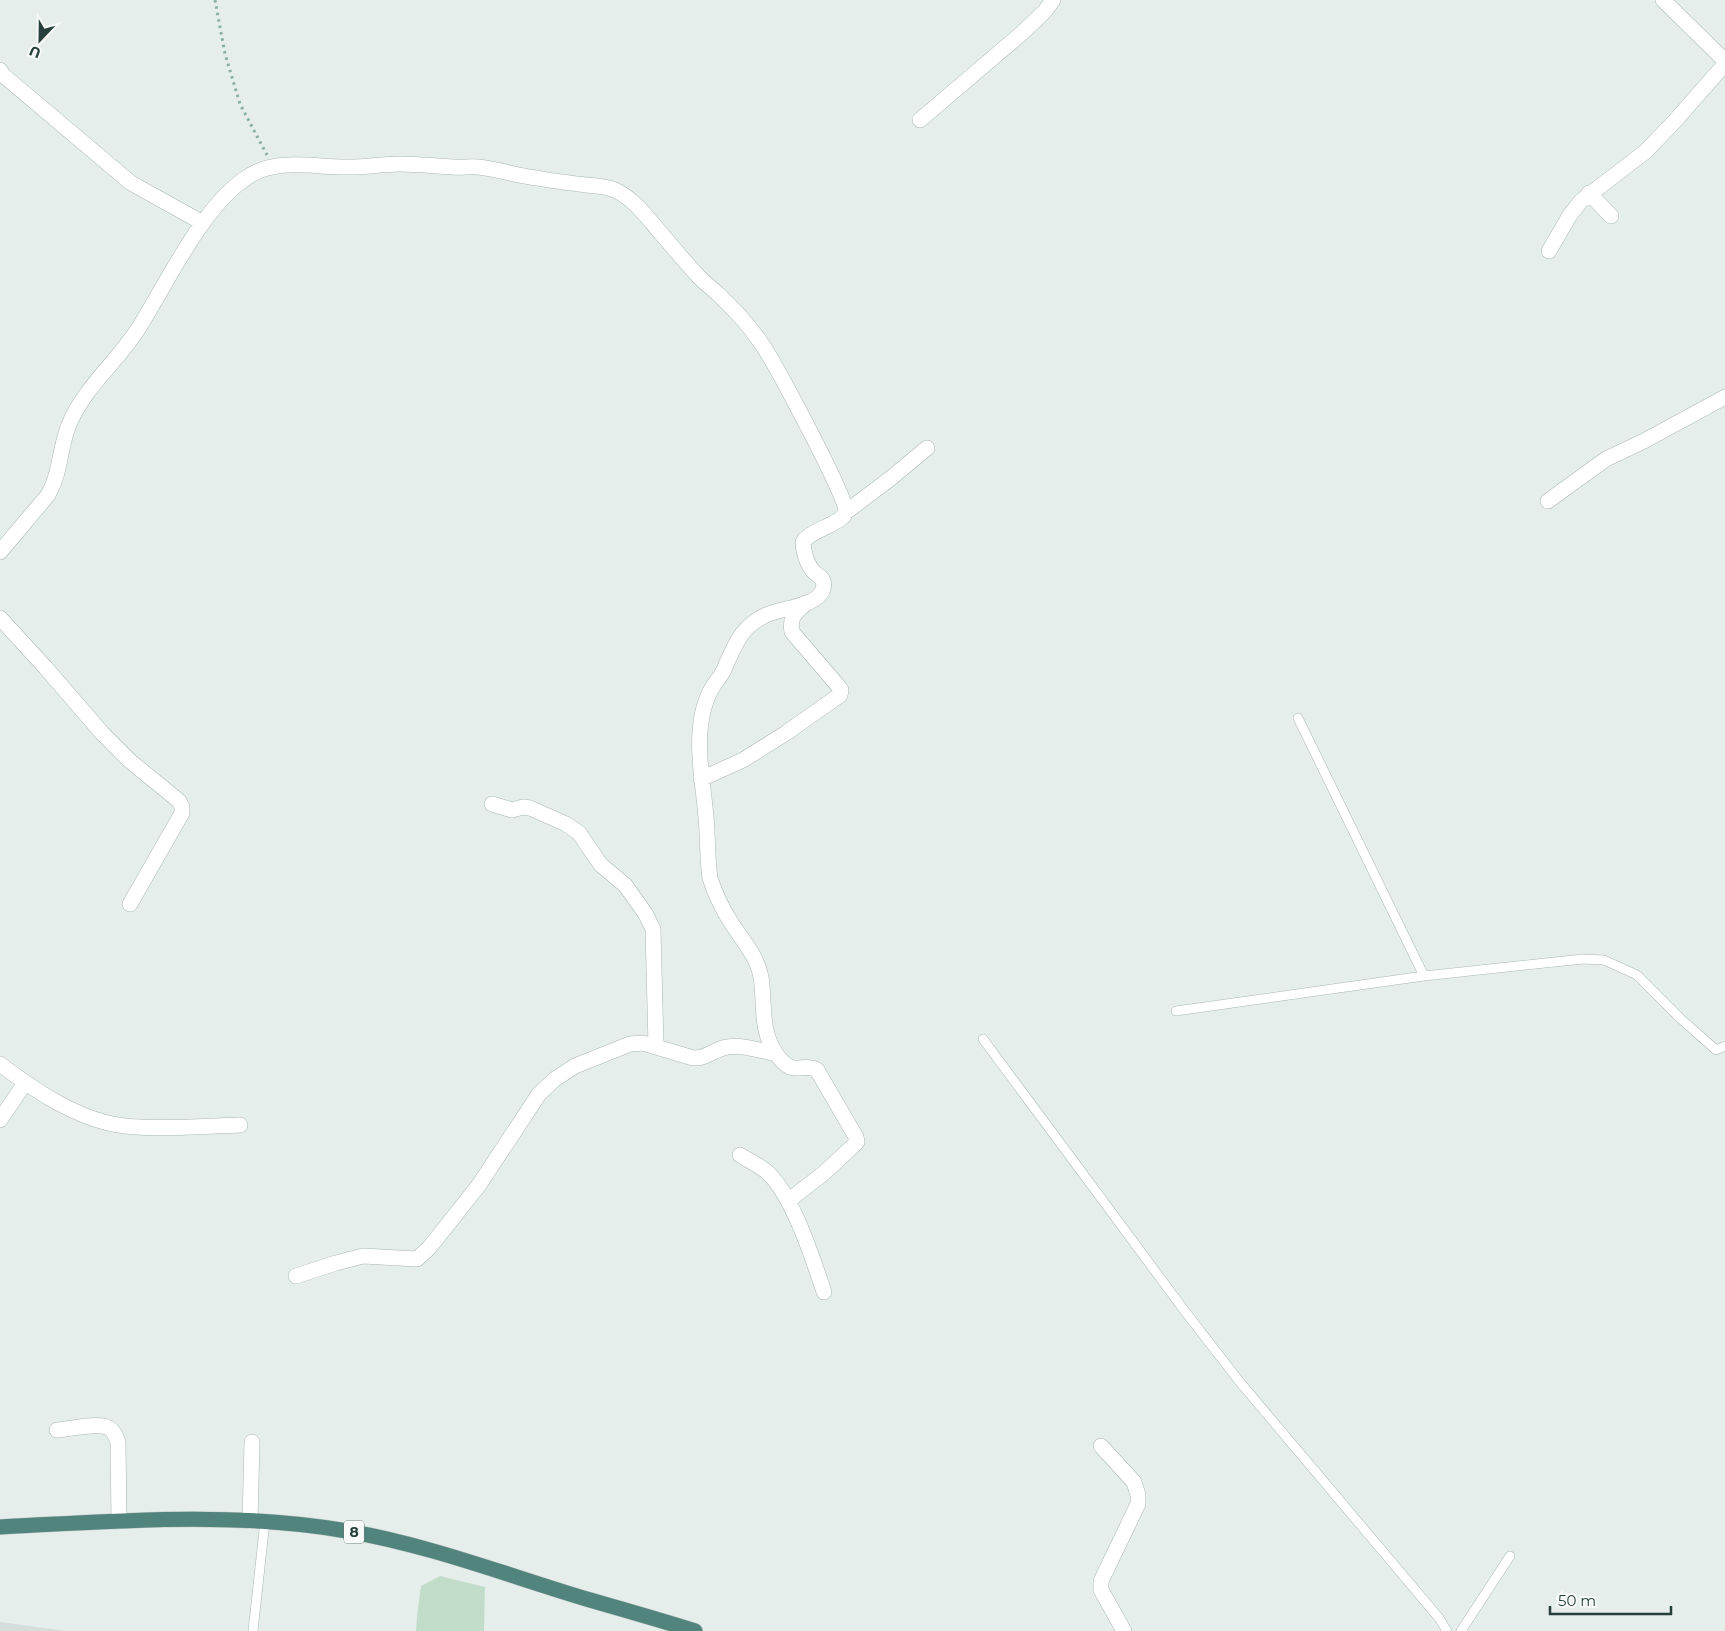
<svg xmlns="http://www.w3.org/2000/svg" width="1725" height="1631" font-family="Montserrat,sans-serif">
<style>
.built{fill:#d4deda}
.green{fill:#c1ddca}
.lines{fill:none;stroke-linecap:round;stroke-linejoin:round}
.service-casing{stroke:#a9b6b2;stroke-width:10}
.minor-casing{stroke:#a9b6b2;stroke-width:16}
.trunk-casing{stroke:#c2c9c8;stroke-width:16}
.path{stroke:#89afa5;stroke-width:3;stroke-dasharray:2.5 4;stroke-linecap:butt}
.service{stroke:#fff;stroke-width:9}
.minor{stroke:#fff;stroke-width:15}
.trunk{stroke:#51847c;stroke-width:15}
.labels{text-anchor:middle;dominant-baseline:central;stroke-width:4.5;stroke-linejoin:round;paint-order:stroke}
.shield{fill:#f7faf9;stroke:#657773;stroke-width:1}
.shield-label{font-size:14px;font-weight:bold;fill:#263f3a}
</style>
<rect width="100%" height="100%" fill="#e6eeeb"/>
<path class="built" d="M0,1622L67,1631H0Z"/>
<path class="green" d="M440,1576L485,1587L484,1631H416L417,1616L421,1586Z"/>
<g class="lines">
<defs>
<path id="service" d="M1298,718L1424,976
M1176,1011L1424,976L1583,959L1604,960L1637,975L1681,1019L1716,1050L1725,1046
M983,1039L1184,1310L1239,1381L1439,1618L1447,1631
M253,1631L265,1521
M1461,1631L1510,1556"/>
<path id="minor" d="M1663,0L1725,61
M0,70L3,75L131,183L203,223
M920,120L1022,33L1045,11L1053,0
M1589,193L1611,216
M1549,251L1570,215L1581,201L1645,152L1674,122L1725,64
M1548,501L1606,459L1644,441L1725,397
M846,512L891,478L927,448
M0,552L48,495C62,471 59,444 71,420C86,387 116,362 136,332C166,286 202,205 249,176C276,158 314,167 344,167C363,168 381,164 399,164C417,164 435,166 453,167C462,168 470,166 478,167C498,169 517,176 537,178C553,181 570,183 586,185C596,186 605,186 615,190C634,199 646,216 659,231C672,246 685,262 699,277C705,283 711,288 717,293C733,308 749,325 761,343C773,359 848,500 846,511C844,524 811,529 803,542C803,551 807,564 813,571C819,577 826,578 823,589C819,606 781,608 766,615C741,627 736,643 725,667C722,676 715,682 711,690C707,696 705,704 703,711C695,746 703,782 706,817C708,838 707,858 710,878C715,894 723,910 732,924C743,941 757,956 761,977C765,1002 760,1030 775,1052C793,1080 802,1061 817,1070L856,1137L857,1142L853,1146L824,1173L788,1201
M0,618L45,667L102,733L130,761L179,801L182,807V813L130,904
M701,779L743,760L786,733L840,695L841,690L839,687L792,632C789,616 796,613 806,603
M492,804L512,810L523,807L530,808L566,824L579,833L601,865L625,885L645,913L653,929L656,1045
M0,1064C35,1091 80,1121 125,1126C161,1130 204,1126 240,1125
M0,1120L25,1083
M740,1155C748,1160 758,1165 766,1171C792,1193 813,1259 824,1292
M296,1276L336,1263L363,1256L417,1259L429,1248L479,1185L539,1094L555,1079L575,1066L630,1044L643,1043L693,1058C706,1059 715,1049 727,1047C742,1044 760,1051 775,1053
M57,1430C70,1429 98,1422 109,1428C114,1431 116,1437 118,1442L119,1521
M1101,1446L1134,1482L1138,1495V1504L1101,1581V1590L1124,1631
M250,1521L252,1442"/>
<path id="trunk" d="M0,1527C115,1521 233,1511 347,1531C430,1545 509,1576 590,1600C625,1610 660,1620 695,1631"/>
</defs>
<use href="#service" class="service-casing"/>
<use href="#minor" class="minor-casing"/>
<use href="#trunk" class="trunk-casing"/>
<path class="path" d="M215,0L225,54L240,104L267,155"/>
<use href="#service" class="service"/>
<use href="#minor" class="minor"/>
<use href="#trunk" class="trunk"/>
</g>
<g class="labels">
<rect class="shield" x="344" y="1520.5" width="20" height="23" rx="4"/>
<g class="shield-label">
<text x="354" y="1532">8</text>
</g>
</g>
<g transform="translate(40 40) rotate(202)" stroke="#f7faf9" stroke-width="4" paint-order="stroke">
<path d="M0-4L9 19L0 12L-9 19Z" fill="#263f3a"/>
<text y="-8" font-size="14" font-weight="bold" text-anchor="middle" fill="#263f3a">U</text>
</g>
<path d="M1550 1606v8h121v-8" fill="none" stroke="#263f3a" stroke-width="2.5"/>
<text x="1558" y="1606" font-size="15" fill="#263f3a" stroke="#f7faf9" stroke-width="4" paint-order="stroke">50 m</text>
</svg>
